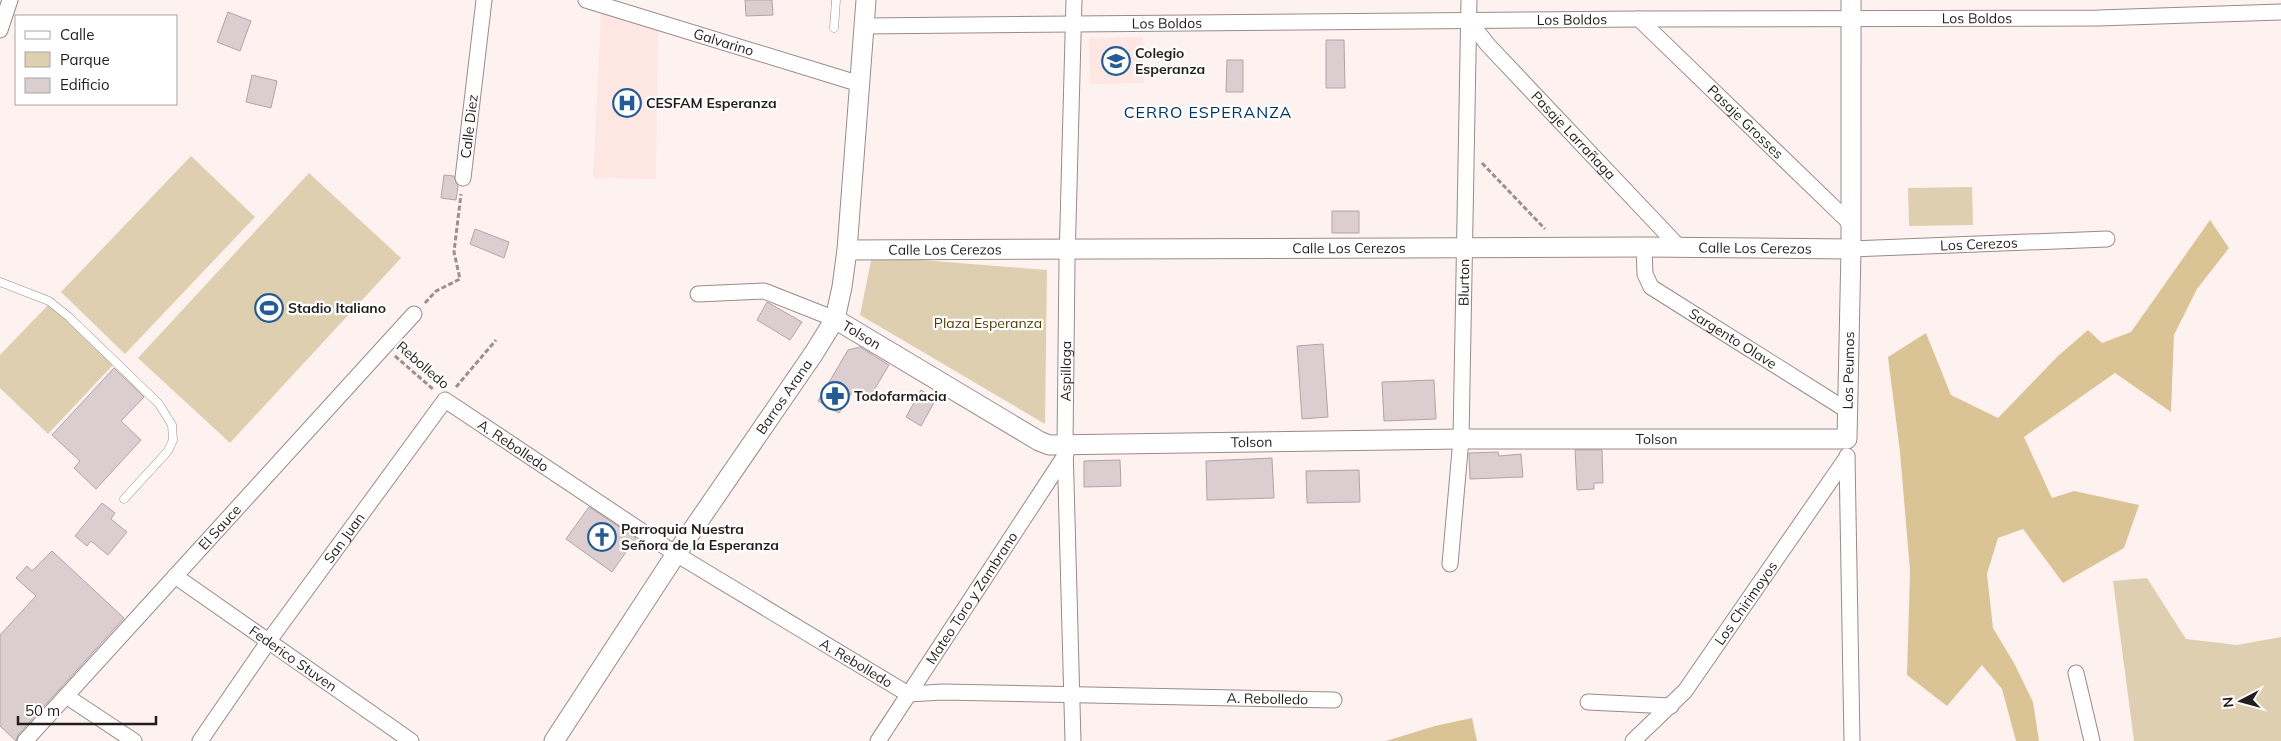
<svg xmlns="http://www.w3.org/2000/svg" width="2281" height="741" font-family="Mulish,sans-serif">
<style>
.built{fill:#fee6e2}
.green{fill:#decfb0}
.forest{fill:#dac496}
.building{fill:#dbcdd0;stroke:#b1a4a7}
.lines{fill:none;stroke-linecap:round;stroke-linejoin:round}
.service-casing{stroke:#988b89;stroke-width:9}
.minor-casing{stroke:#988b89;stroke-width:17}
.tertiary-casing{stroke:#988b89;stroke-width:21}
.path{stroke:#99918f;stroke-width:3;stroke-dasharray:5 2.5;stroke-linecap:butt}
.service{stroke:#fff;stroke-width:8}
.minor{stroke:#fff;stroke-width:15}
.tertiary{stroke:#fff;stroke-width:19}
.labels{text-anchor:middle;dominant-baseline:central;stroke-width:4.5;stroke-linejoin:round;paint-order:stroke}
.street-label{font-size:14px;fill:#231e1d;stroke:#fff}
.poi-label{font-size:14px;font-weight:bold;fill:#231e1d;stroke:#fff;text-anchor:start}
.park-label{font-size:14px;fill:#523b00;stroke:#fff}
.quarter-label{font-size:16px;letter-spacing:1px;fill:#003465;stroke:#fff}
</style>
<rect width="100%" height="100%" fill="#fef2f0"/>
<path class="built" d="M601,13L658,27L656,179L593,178Z
M1143,37L1144,83L1090,84L1089,38Z"/>
<path class="green" d="M191,156L255,217L125,354L61,292Z
M309,173L401,258L230,443L138,358Z
M1972,187L1973,225L1909,226L1908,188Z
M872,256L1047,270L1045,424L860,315Z
M49,304L113,365L48,434L0,388V355Z
M2147,578L2186,639L2237,645L2281,637V741H2134L2113,581Z"/>
<path class="forest" d="M2210,220L2229,248L2197,289L2174,335L2171,412L2115,373L2024,437L2052,498L2074,491L2139,505L2124,548L2063,583L2023,529L1998,538L1987,574L1993,628L2014,663L2033,702L2039,741H2016L2002,689L1982,665L1947,706L1907,675L1910,571L1900,452L1888,357L1926,333L1951,395L1998,418L2058,356L2088,330L2102,343L2131,332Z
M1472,718L1477,741H1386L1435,726Z"/>
<path class="building" d="M745,0H772L773,15L746,16Z
M228,12L251,21L240,51L217,42Z
M1326,40H1344L1345,88H1326Z
M1227,60H1243V92H1226Z
M252,75L277,81L271,108L246,102Z
M444,175L454,176L458,186L456,200L441,198Z
M1332,211H1359V233H1332Z
M475,229L509,242L504,258L470,244Z
M767,302L802,322L790,340L757,320Z
M1323,344L1328,417L1302,419L1297,346Z
M860,347L889,365L868,400L853,391L839,413L818,401L848,350Z
M114,368L144,397L121,421L141,440L96,489L74,468L80,461L52,435Z
M1434,380L1436,419L1384,421L1382,382Z
M921,390L936,399L921,426L906,417Z
M1575,450H1602L1603,483H1594V489L1577,490Z
M1498,452L1499,456L1521,454L1523,477L1470,479L1469,453Z
M1272,458L1274,498L1207,500L1206,461Z
M1120,460L1121,486L1084,487V461Z
M1359,470L1360,502L1307,503L1306,471Z
M102,503L115,513L111,519L127,532L108,555L91,541L87,546L75,536Z
M589,507L636,538L612,572L566,539Z
M52,551L124,618L18,735L16,741L0,726V635L36,596L16,578L27,566L32,571Z"/>
<g class="lines">
<defs>
<path id="service" d="M834,28L836,0
M0,282L49,301L69,317L159,404L172,425L173,440L168,451L124,499"/>
<g id="minor">
<path id="s1" d="M586,0L860,84"/>
<path id="s2" d="M1639,19L1851,224"/>
<path id="s3" d="M1469,21L1488,45L1680,248"/>
<path id="s4" d="M863,26L1639,19L2098,18L2281,12"/>
<path d="M0,30L10,0"/>
<path id="s5" d="M463,178L484,0"/>
<path id="s6" d="M1644,247L1645,274L1651,287L1848,411"/>
<path id="s7" d="M1851,249L2107,239"/>
<path d="M698,294L764,291L835,319"/>
<path d="M1847,456L1852,741"/>
<path id="s8" d="M1450,564L1461,439L1469,0"/>
<path id="s9" d="M175,576L411,741"/>
<path d="M2076,673L2092,741"/>
<path d="M66,696L134,741"/>
<path d="M1588,702L1671,706"/>
<path id="s10" d="M25,741L414,314"/>
<path id="s11" d="M200,741L268,642L445,400L676,554L908,694L943,692L1334,700"/>
<path id="s12" d="M878,741L1066,454"/>
<path id="s13" d="M1073,741L1065,445L1067,261L1074,0"/>
<path id="s14" d="M1633,741L1685,691L1847,457"/>
</g>
<g id="tertiary">
<path id="s15" d="M847,250L1644,247L1851,249"/>
<path id="s16" d="M835,319L1039,441L1049,445L1461,439H1847L1851,249V0"/>
<path id="s17" d="M554,741L676,554L814,353L835,319L842,287L847,250L866,0"/>
</g>
</defs>
<use href="#service" class="service-casing"/>
<use href="#minor" class="minor-casing"/>
<use href="#tertiary" class="tertiary-casing"/>
<path class="path" d="M1482,163L1545,229
M425,303L436,291L460,279L454,252L461,194
M395,356L434,390
M456,387L496,340"/>
<use href="#service" class="service"/>
<use href="#minor" class="minor"/>
<use href="#tertiary" class="tertiary"/>
</g>
<defs>
<symbol id="school-ring" viewBox="-11 -11 22 22"><circle r="9.5" fill="#fff" stroke="#255b94" stroke-width="1.5"/><path d="M0-5L7-2L0 1L-7-2ZM-4 1L0 2.5L4 1V4Q0 6-4 4Z" fill="#255b94"/></symbol>
<symbol id="hospital-ring" viewBox="-11 -11 22 22"><circle r="9.5" fill="#fff" stroke="#255b94" stroke-width="1.5"/><path d="M-5-5h3v3.5h4V-5h3V5h-3V1.5h-4V5h-3Z" fill="#255b94"/></symbol>
<symbol id="stadium-ring" viewBox="-11 -11 22 22"><circle r="9.5" fill="#fff" stroke="#255b94" stroke-width="1.5"/><path d="M0-5a6.5 5 0 1 0 0 10a6.5 5 0 1 0 0-10ZM-3.5-1.8h7v3.6h-7Z" fill="#255b94"/></symbol>
<symbol id="pharmacy-ring" viewBox="-11 -11 22 22"><circle r="9.5" fill="#fff" stroke="#255b94" stroke-width="1.5"/><path d="M-2-6h4v4h4v4h-4v4h-4v-4h-4v-4h4Z" fill="#255b94"/></symbol>
<symbol id="church-ring" viewBox="-11 -11 22 22"><circle r="9.5" fill="#fff" stroke="#255b94" stroke-width="1.5"/><path d="M-1.2-6h2.4v3.5h3.3v2.4h-3.3V6h-2.4V-.1h-3.3v-2.4h3.3Z" fill="#255b94"/></symbol>
</defs>
<g fill-rule="evenodd">
<use href="#school-ring" x="1100" y="45" width="32" height="32"/>
<use href="#hospital-ring" x="611" y="87" width="32" height="32"/>
<use href="#stadium-ring" x="253" y="292" width="32" height="32"/>
<use href="#pharmacy-ring" x="819" y="380" width="32" height="32"/>
<use href="#church-ring" x="586" y="521" width="32" height="32"/>
</g>
<g class="labels">
<g class="street-label">
<text stroke="none"><textPath href="#s4" startOffset="1114">Los Boldos</textPath></text>
<text stroke="none"><textPath href="#s4" startOffset="709">Los Boldos</textPath></text>
<text stroke="none"><textPath href="#s4" startOffset="304">Los Boldos</textPath></text>
<text stroke="none"><textPath href="#s1" startOffset="144">Galvarino</textPath></text>
<text stroke="none"><textPath href="#s2" startOffset="148">Pasaje Grosses</textPath></text>
<text stroke="none"><textPath href="#s5" startOffset="52">Calle Diez</textPath></text>
<text stroke="none"><textPath href="#s3" startOffset="155">Pasaje Larrañaga</textPath></text>
<text stroke="none"><textPath href="#s7" startOffset="128">Los Cerezos</textPath></text>
<text stroke="none"><textPath href="#s15" startOffset="502">Calle Los Cerezos</textPath></text>
<text stroke="none"><textPath href="#s15" startOffset="908">Calle Los Cerezos</textPath></text>
<text stroke="none"><textPath href="#s15" startOffset="98">Calle Los Cerezos</textPath></text>
<text stroke="none"><textPath href="#s8" startOffset="282">Blurton</textPath></text>
<text stroke="none"><textPath href="#s16" startOffset="31">Tolson</textPath></text>
<text stroke="none"><textPath href="#s6" startOffset="138">Sargento Olave</textPath></text>
<text transform="translate(423 365) rotate(41)">Rebolledo</text>
<text stroke="none"><textPath href="#s13" startOffset="370">Aspillaga</textPath></text>
<text stroke="none"><textPath href="#s16" startOffset="1115">Los Peumos</textPath></text>
<text stroke="none"><textPath href="#s17" startOffset="414">Barros Arana</textPath></text>
<text stroke="none"><textPath href="#s16" startOffset="856">Tolson</textPath></text>
<text stroke="none"><textPath href="#s16" startOffset="451">Tolson</textPath></text>
<text stroke="none"><textPath href="#s11" startOffset="502">A. Rebolledo</textPath></text>
<text stroke="none"><textPath href="#s10" startOffset="289">El Sauce</textPath></text>
<text stroke="none"><textPath href="#s11" startOffset="249">San Juan</textPath></text>
<text stroke="none"><textPath href="#s12" startOffset="171">Mateo Toro y Zambrano</textPath></text>
<text stroke="none"><textPath href="#s14" startOffset="179">Los Chirimoyos</textPath></text>
<text stroke="none"><textPath href="#s9" startOffset="144">Federico Stuven</textPath></text>
<text stroke="none"><textPath href="#s11" startOffset="908">A. Rebolledo</textPath></text>
<text stroke="none"><textPath href="#s11" startOffset="1328">A. Rebolledo</textPath></text>
</g>
<g class="poi-label">
<text x="1135" y="53">Colegio<tspan x="1135" dy="16">Esperanza</tspan></text>
<text x="646" y="103">CESFAM Esperanza</text>
<text x="288" y="308">Stadio Italiano</text>
<text x="854" y="396">Todofarmacia</text>
<text x="621" y="529">Parroquia Nuestra<tspan x="621" dy="16">Señora de la Esperanza</tspan></text>
</g>
<g class="park-label">
<text x="988" y="323">Plaza Esperanza</text>
</g>
<g class="quarter-label">
<text x="1208" y="112">CERRO ESPERANZA</text>
</g>
</g>
<rect x="15" y="15" width="162" height="90" fill="#ffffff" stroke="#a7a5a5"/>
<rect x="25" y="31" width="25" height="8" fill="#ffffff" stroke="#a7a5a5"/>
<text x="60" y="40" font-size="15" fill="#231e1d">Calle</text>
<rect x="25" y="52" width="25" height="15" fill="#decfb0" stroke="#a7a5a5"/>
<text x="60" y="65" font-size="15" fill="#231e1d">Parque</text>
<rect x="25" y="78" width="25" height="15" fill="#dbcdd0" stroke="#a7a5a5"/>
<text x="60" y="90" font-size="15" fill="#231e1d">Edificio</text>
<g transform="translate(2241 701) rotate(264)" stroke="#ffffff" stroke-width="4" paint-order="stroke">
<path d="M0-4L9 19L0 12L-9 19Z" fill="#231e1d"/>
<text y="-8" font-size="14" font-weight="bold" text-anchor="middle" fill="#231e1d">N</text>
</g>
<path d="M18 716v8h138v-8" fill="none" stroke="#231e1d" stroke-width="2.5"/>
<text x="25" y="716" font-size="15" fill="#231e1d" stroke="#ffffff" stroke-width="4" paint-order="stroke">50 m</text>
</svg>
